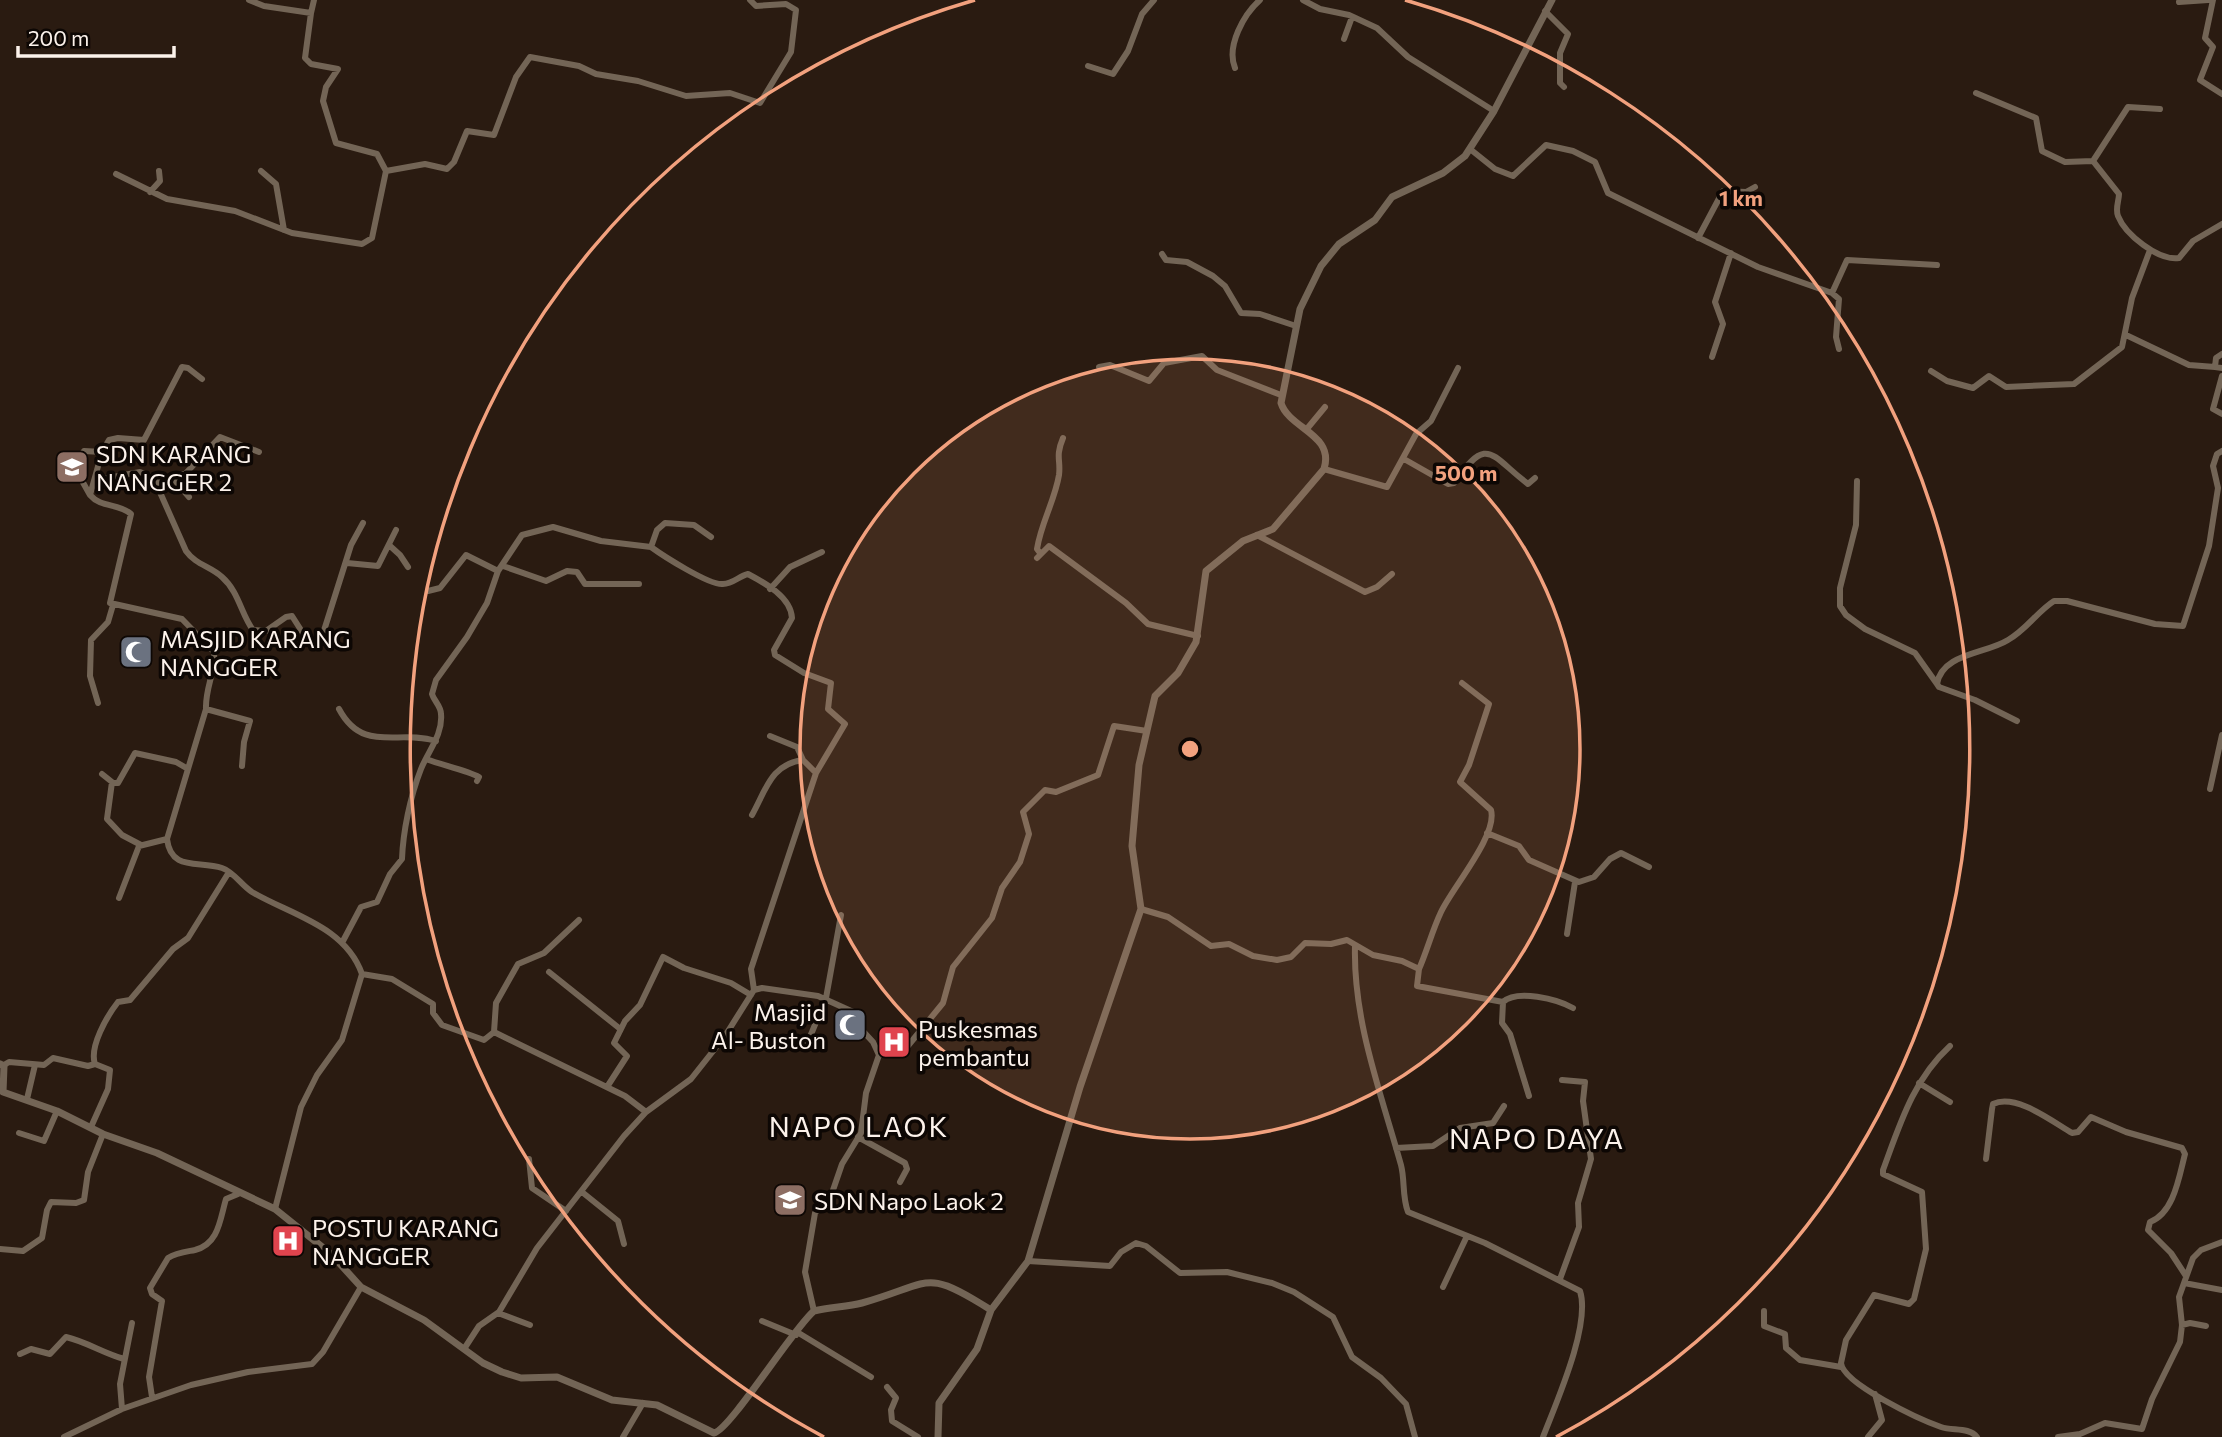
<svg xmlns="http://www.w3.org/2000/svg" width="2222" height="1437" font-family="Commissioner,sans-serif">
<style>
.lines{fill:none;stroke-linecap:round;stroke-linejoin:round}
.minor{stroke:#736556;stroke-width:6}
.tertiary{stroke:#736556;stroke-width:7}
.ring{fill:none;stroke:#f2a17e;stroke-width:3.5}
.labels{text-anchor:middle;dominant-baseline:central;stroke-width:7;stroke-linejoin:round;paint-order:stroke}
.poi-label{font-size:24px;fill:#fcf2eb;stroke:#0d0704;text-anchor:start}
.quarter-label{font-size:28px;letter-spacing:2px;fill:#fcf2eb;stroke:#0d0704}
.centre{fill:#f2a17e;stroke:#0d0704;stroke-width:3.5}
.ring-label{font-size:21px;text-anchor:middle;font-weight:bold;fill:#f2a17e;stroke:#0d0704;stroke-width:7;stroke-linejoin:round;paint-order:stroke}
</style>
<rect width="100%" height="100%" fill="#2a1b11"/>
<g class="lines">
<path class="minor" d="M249,0L264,6L311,13L305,58L311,64L338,69L326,87L323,101L336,143L377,154L386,171
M1303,0L1320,9L1349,15L1377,28L1408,57L1494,111
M2213,0L2205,38L2213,47L2200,80L2222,94
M2179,2L2208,0
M1545,11L1568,34L1560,53V83L1564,87
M311,13L314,0
M1344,39L1352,17
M1088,66L1113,74L1128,51L1142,14L1154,0
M1235,68C1226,46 1244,14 1260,0
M1976,93L2036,118L2042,151L2065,162L2093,161L2119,194C2119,201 2115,208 2118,216C2125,234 2158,261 2179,258L2193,241L2222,224
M1470,149L1495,169L1513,176L1546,145L1573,151L1595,162L1608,193L1758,267L1832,293L1847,260L1937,265
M2093,161L2128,107L2160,109
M261,171L276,184L284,230
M116,174L167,199L235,211L292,233L362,244L372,238L386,171L425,164L447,169L454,162L467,131L494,135L516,77L530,57L579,66L596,74L638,81L686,96L730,93L760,103L791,52L796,10L786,4L756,6L750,0
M150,192L160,181L159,171
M1698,238L1723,191L1746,192L1755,187
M1162,254L1166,260L1187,262L1213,276L1225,286L1241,313L1260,314L1296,326
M1832,293L1839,299L1836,337L1839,349
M2126,335L2189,365L2215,367
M2222,354L2216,358L2215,367L2222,368
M1712,357L1723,324L1715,302L1731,253
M1099,367L1110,365L1149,381L1164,363L1202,356L1217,370L1281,395
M1931,371L1947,381L1973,388L1989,376L2006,387L2074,384L2122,347L2132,298L2150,250
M2222,376L2213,409L2222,414
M202,379L188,368L182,367L144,440L118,438L109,440L102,452L90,495C101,508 119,503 131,514L110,603L182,619L214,652C216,671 205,688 206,709L167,839C171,872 199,860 222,868C234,872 241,885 252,892C291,915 345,926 362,974L392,979L433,1004V1013L442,1025L484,1040L494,1032L496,1003L518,964L544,953L579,920
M1306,430L1325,407
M1404,459L1448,484L1454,483C1488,434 1490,455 1528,484L1535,478
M1324,469L1387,487L1416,434L1431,421L1458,368
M173,478L189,497
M97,480L140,472L161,481L186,473L220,437L259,452
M155,481L186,551C196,565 210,566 222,577C239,592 241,614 253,630L266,631L286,617L292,616L306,638L316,642L321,640L351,545L363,523
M1857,481L1856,525L1840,588V606L1846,615L1865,629L1915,653L1937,684
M90,495L81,479L80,456L84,451L102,452
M1257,535L1365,592L1377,587L1392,574
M389,545L400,555L408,567
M651,547C662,555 710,586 723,584C733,584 739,576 748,574C765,583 791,597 792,618L774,650L775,655L804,673L831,683L828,709L845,724L816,773L751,969L754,990
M1040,553L1037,549C1041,523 1055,500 1059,475C1061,460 1055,457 1063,438
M1037,558L1049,546L1126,603L1148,624L1198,636
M347,563L378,566L396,530
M503,566L546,581L567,571L577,572L585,584H639
M770,589L790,567L822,552
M428,591L440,588L466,555L498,571
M98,703L90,676L91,640L108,622L113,605
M206,709L250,721L244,742L242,766
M339,709C363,754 398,729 436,741
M2017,721L1975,700L1939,687L1937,684C1942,653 1986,654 2008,640C2026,630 2038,611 2054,601H2067L2155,624L2183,626L2209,546L2218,488L2213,466L2217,454L2222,451
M770,736L797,747L803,760L816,773
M426,759C441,765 467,770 479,777L477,781
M102,774L112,782L107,819L122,835L141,845
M112,783H118L135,753L176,762L188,769
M2210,789L2222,735
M752,815C766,790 771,764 803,760
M1487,833L1519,846L1529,860L1579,882L1594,877L1610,859L1621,853L1649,867
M119,898L139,846L167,839
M1141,909L1168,917L1211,946L1229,944L1253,956L1277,960L1291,957L1305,943L1331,944L1347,940L1373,955L1402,961L1419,969L1417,986L1503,1002L1502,1023L1510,1034L1529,1096
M1567,934L1575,882
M343,941L361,907L377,902L390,874L402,859C403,832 410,797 421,769C428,751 443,735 441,714C441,706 434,701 432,694L436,680L467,637L487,603L498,571L522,535L553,527L601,541L651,547L657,530L665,523L694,525L711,537
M1355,946C1353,1021 1381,1093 1401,1165C1405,1180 1402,1197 1408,1212L1485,1243L1580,1291C1591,1325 1556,1403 1543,1437
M1419,969C1427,951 1432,931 1441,912C1452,888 1498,835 1491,810L1460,782L1469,765L1489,704L1462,683
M549,972L619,1028
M1503,1002C1517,989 1557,999 1573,1008
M494,1032L625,1096L646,1112
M1950,1046C1913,1080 1900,1124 1883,1170V1174L1922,1192L1926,1249L1914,1299L1909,1304L1874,1295L1846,1340L1841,1363C1843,1384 1921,1420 1941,1427C1953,1431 1969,1427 1977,1437
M805,1049L826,998L841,915
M879,1055L907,1047L943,1003L953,967L992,918L1002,888L1020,862L1029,834L1023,812L1045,790L1056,792L1098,775L1114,726L1147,731
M4,1065L9,1062L44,1065L53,1058L88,1066L95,1064
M1919,1083L1950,1102
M607,1087L627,1056L614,1043L625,1021L640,1005L663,957L684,968L731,983L751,995
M27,1099L35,1065
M91,1127L108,1089L110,1070L95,1064C89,1047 107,1016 118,1002L130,1000L173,949L188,938L229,872
M19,1133L44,1141L57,1111
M858,1137L905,1163L907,1169L900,1182
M1396,1148L1433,1146L1460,1128L1493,1123L1504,1106
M529,1159L532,1188L566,1211
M1986,1159L1992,1109L1993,1104C2016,1093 2053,1122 2072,1133L2078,1132L2091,1117L2126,1132L2182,1148L2185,1154C2179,1177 2174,1213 2150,1222L2148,1230L2171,1253L2186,1276
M582,1192L618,1221L624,1244
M275,1209L301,1107L317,1075L342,1040L362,974
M0,1249L23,1251L42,1238L47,1210L51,1202L76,1203L84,1200L88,1172L103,1134
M1028,1261L1110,1266L1121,1252L1136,1243L1146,1246L1180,1273L1227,1272L1272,1283L1294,1292L1333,1317L1352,1357L1381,1378L1406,1404L1415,1437
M1560,1279L1579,1227L1578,1203L1591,1159L1583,1101L1585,1082L1562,1080
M2184,1283L2222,1290
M1443,1287L1467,1236
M1764,1311V1326L1785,1334L1786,1348L1800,1360L1841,1367
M498,1313L530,1325
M762,1321L796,1335
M2182,1325L2190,1323L2206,1326
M797,1332L871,1377
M464,1349L479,1326L499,1312L537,1248L624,1136L646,1112L691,1079L725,1036L754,990L762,988L818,996L860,1015L861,1029L873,1042L879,1055L866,1093L861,1133L842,1164L832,1193L815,1213L805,1272L814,1311
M20,1354L31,1349L50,1354L66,1337C87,1342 103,1353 124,1359
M887,1387L896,1398L891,1410L892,1421L918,1437
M152,1397L149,1377L162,1301L152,1294L150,1288L168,1258C176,1253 185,1252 195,1250C219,1244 220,1219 226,1199L238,1194
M122,1409L120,1384L132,1323
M64,1437L122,1409L191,1385L248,1372L312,1364L323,1352L361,1287
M623,1437L643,1403
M1868,1437L1882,1420L1875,1394
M2058,1437L2080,1434L2105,1423L2142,1429L2152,1399L2180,1342L2182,1325L2179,1297L2193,1258L2201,1250L2222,1242"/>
<path class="tertiary" d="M0,1064L4,1066L3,1092L57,1111L103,1134L157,1153L275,1209L331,1254L361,1287L424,1320L483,1363L502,1372L521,1378L557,1377L612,1400L657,1405L714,1433C730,1430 794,1327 814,1311C830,1307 847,1307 862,1303C933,1283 923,1267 991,1310
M938,1437L939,1403L977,1349L991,1310L1028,1261L1080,1087L1141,909L1132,846L1139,765L1155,696L1178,673L1196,642L1206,571L1243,541L1273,529L1324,469C1335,434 1289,429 1281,403L1300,309L1321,266L1339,244L1375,220L1392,197L1443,173L1465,156L1494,111L1552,0"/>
</g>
<circle cx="1190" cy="749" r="390" fill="#f2a17e" fill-opacity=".12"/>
<g class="ring">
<circle cx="1190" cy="749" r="390"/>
<path d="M824 1437A779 779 0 0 1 975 0M1405 0A779 779 0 0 1 1556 1437"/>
</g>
<defs>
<symbol id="school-square" viewBox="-11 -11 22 22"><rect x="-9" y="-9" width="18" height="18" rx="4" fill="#8d6e63" stroke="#0d0704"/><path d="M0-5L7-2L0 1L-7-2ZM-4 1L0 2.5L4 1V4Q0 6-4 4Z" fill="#fff"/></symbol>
<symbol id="mosque-square" viewBox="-11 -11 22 22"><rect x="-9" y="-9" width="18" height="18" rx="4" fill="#6b7280" stroke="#0d0704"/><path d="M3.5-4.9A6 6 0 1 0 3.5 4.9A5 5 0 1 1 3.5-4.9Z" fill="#fff"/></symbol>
<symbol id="hospital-square" viewBox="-11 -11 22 22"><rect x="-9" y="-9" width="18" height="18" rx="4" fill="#e0444e" stroke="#0d0704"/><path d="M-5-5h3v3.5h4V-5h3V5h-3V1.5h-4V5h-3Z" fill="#fff"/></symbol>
</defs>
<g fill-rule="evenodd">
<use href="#school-square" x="53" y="448" width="38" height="38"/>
<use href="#mosque-square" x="117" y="633" width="38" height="38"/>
<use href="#mosque-square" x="831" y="1006" width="38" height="38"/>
<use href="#hospital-square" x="875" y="1023" width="38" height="38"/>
<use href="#school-square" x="771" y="1181" width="38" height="38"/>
<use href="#hospital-square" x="269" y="1222" width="38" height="38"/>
</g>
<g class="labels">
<g class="poi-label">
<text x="96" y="453">SDN KARANG<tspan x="96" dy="28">NANGGER 2</tspan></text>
<text x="160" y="638">MASJID KARANG<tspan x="160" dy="28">NANGGER</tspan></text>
<text x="826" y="1011" text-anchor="end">Masjid<tspan x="826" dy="28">Al- Buston</tspan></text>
<text x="918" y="1028">Puskesmas<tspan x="918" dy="28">pembantu</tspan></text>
<text x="814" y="1200">SDN Napo Laok 2</text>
<text x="312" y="1227">POSTU KARANG<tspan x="312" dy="28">NANGGER</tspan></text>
</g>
<g class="quarter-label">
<text x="859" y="1126">NAPO LAOK</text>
<text x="1537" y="1138">NAPO DAYA</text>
</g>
</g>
<circle cx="1190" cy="749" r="10" class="centre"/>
<g class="ring-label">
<text x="1741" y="206">1 km</text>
<text x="1466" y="481">500 m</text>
</g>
<path d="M18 46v10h156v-10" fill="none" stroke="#fcf2eb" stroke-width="3.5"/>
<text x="28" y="46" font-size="21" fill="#fcf2eb" stroke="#0d0704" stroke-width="5" paint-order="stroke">200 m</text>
</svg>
